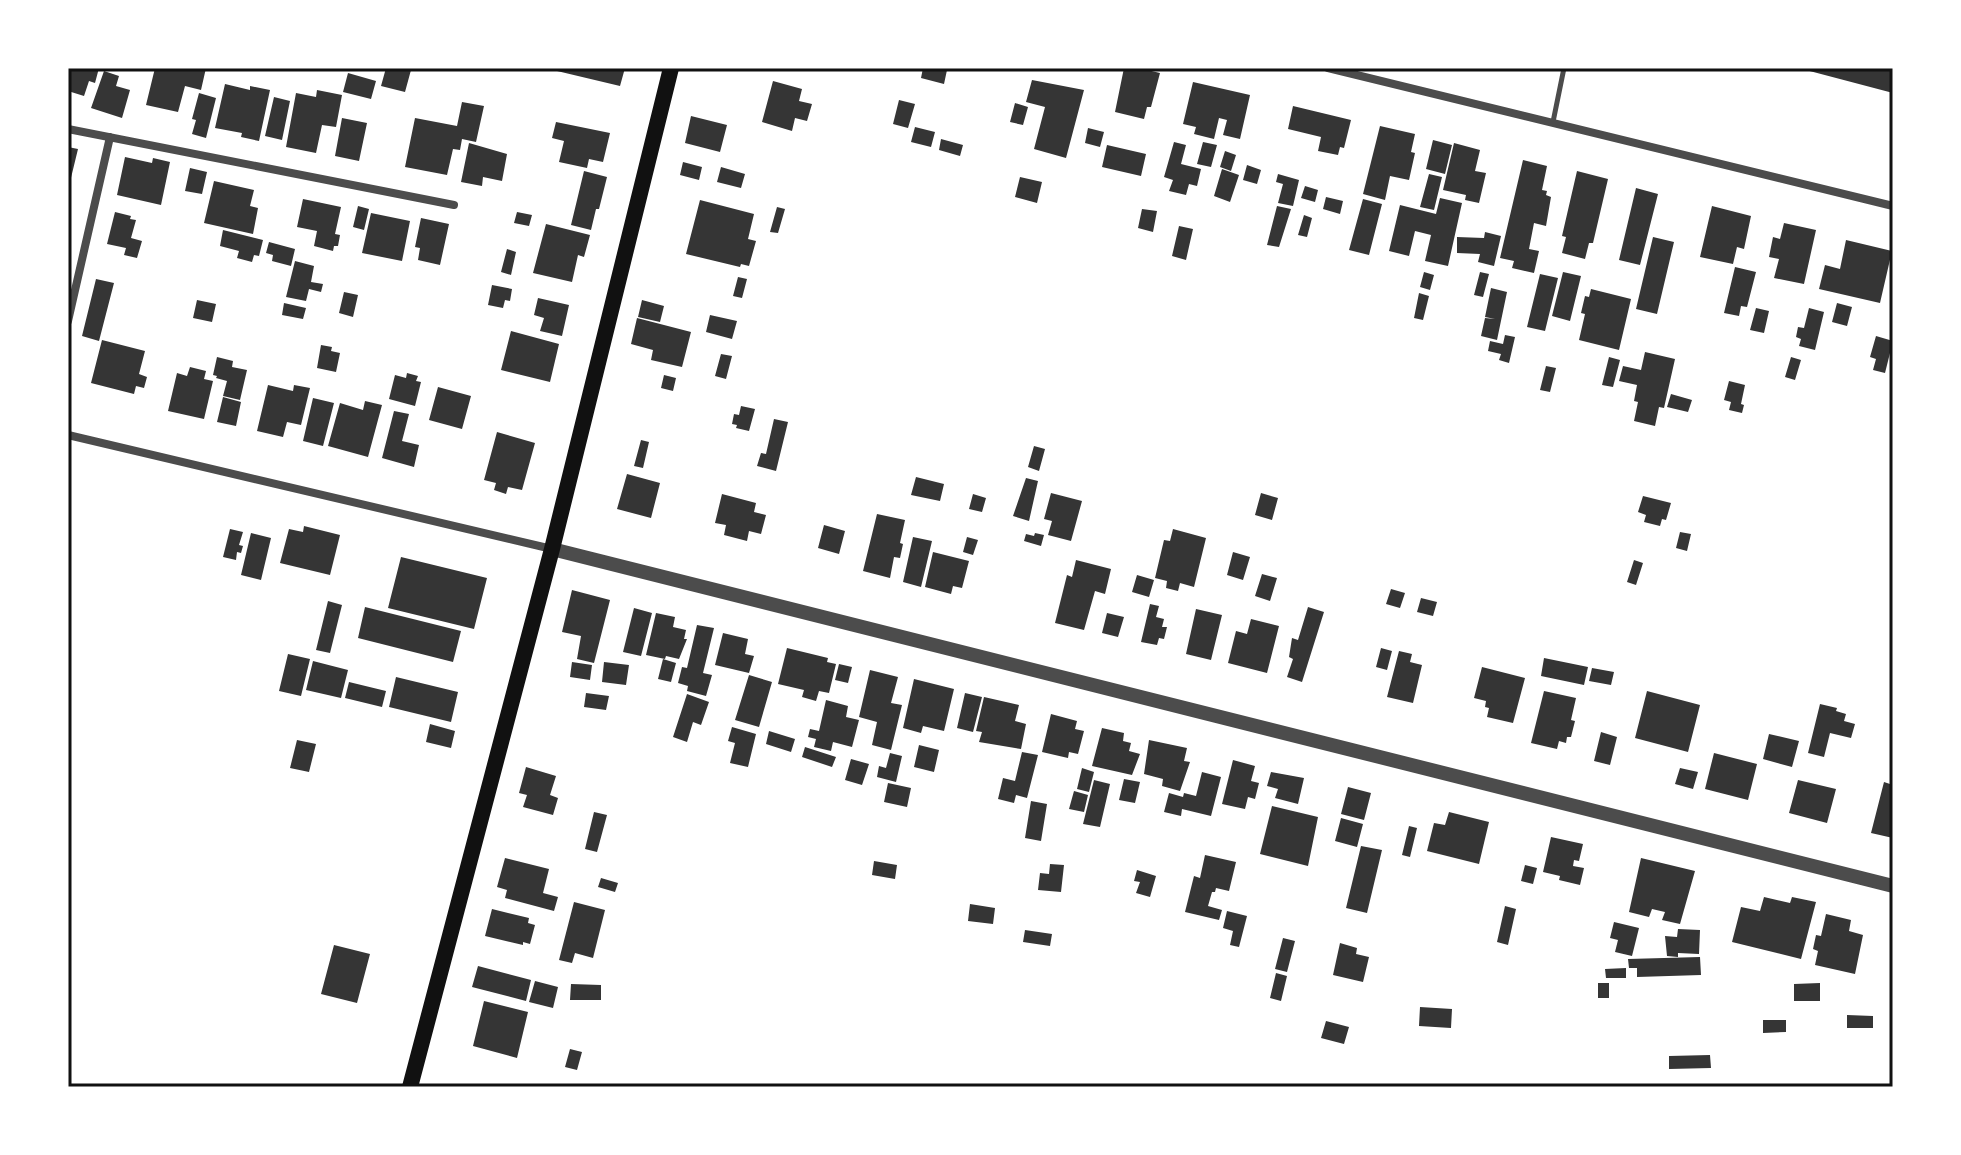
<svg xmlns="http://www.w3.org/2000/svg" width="1961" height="1155" font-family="'Nunito Sans',sans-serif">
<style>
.building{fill:#353535}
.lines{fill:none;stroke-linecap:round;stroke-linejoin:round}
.service{stroke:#4c4c4c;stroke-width:5}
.minor{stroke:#4c4c4c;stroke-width:8}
.tertiary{stroke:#4c4c4c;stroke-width:14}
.secondary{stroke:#111;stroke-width:16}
.neatline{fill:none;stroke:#111;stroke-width:3}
</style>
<rect width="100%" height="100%" fill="#fff"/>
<path class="building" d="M68,68H99L95,83L89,81L84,96L68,91Z
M155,68H206L201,90L185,86L178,112L146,105Z
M386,68L411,70L405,92L381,86Z
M558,68H625L620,86L557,71Z
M923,68L947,70L944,84L921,78Z
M1124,68H1139L1160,73L1151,107H1147L1144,119L1115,112Z
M1802,68H1893V93L1802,69Z
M104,71L119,76L116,86L130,90L122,118L91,108Z
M348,73L376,81L371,99L343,92Z
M1032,80L1084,90L1066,158L1034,149L1045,107L1026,102Z
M773,81L802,89L799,101L812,104L807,121L795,118L792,131L762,122Z
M1193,82L1250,95L1240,139L1223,135L1227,120L1219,118L1214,139L1194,134L1196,127L1183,124Z
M225,84L250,90V86L270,90L259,141L241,137L242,133L215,128Z
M317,90L342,95L336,127L322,125L316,153L286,147L296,93L316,97Z
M199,93L216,98L206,138L192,134L196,120L192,119Z
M274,97L290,101L282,140L265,136Z
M899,100L915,104L908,128L893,124Z
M462,102L484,106L476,142L462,139L460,150L453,149L447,175L405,167L415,118L457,126Z
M1015,103L1028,107L1023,125L1010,122Z
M1293,106L1351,120L1344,148L1340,147L1338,155L1318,151L1321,137L1288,129Z
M691,116L727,125L720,152L685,143Z
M342,118L367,123L359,161L335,156Z
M556,122L610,133L603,162L589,159L587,168L559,162L564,141L552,138Z
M1380,126L1415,134L1411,152L1415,153L1409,180L1390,176L1385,200L1363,194Z
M915,127L935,132L931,147L911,142Z
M1088,128L1104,132L1100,147L1085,143Z
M941,139L963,145L960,156L939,150Z
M1433,140L1452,145L1445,174L1426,169Z
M1174,142L1186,145L1181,164L1201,169L1197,186L1189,184L1186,195L1169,191L1173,180L1164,177Z
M1203,142L1217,145L1211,167L1197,164Z
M469,143L507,154L502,181L483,177L482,186L461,182Z
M1454,143L1480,150L1475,171L1486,173L1479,203L1465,200L1466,195L1443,190Z
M1107,145L1146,154L1141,176L1102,167Z
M68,147L78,149L69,186H68Z
M1225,151L1236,155L1231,171L1220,167Z
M125,157L152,163L153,158L170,162L161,205L117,195Z
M1523,160L1547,166L1542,190L1547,191L1546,195L1551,197L1546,226L1534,223L1529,249L1539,251L1534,273L1512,268L1514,261L1500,258Z
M683,162L702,167L699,180L680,175Z
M1247,165L1261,170L1257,184L1243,180Z
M721,167L745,174L741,188L717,182Z
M190,168L207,172L202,194L185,191Z
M1222,169L1239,175L1230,202L1214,196Z
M584,171L607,177L599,209H596L591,230L571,225Z
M1577,171L1608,179L1593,243H1589L1585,259L1562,253L1566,237L1562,236Z
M1278,174L1299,180L1293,206L1278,203L1283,184L1276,182Z
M1429,174L1442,177L1434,210L1420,207Z
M1020,177L1042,182L1037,203L1015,197Z
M214,181L254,190L250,206L258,208L253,234L204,223Z
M1305,186L1318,190L1315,202L1301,198Z
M1636,188L1658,194L1640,265L1619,260Z
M1326,197L1343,201L1340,214L1323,209Z
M1440,198L1462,203L1448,266L1425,261L1431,235L1415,231L1409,256L1389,251L1400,205L1436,214Z
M303,199L341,207L335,234L340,235L338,246H334L333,251L314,246L317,231L297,227Z
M1363,199L1382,204L1369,255L1349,250Z
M700,200L754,214L748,239L756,241L749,266L741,264L740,267L686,254Z
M358,206L369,209L364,230L353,227Z
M1277,206L1291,209L1279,247L1267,245Z
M1712,206L1751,216L1744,249L1737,247L1733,264L1700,257Z
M777,207L785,209L778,233L770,232Z
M1142,209L1157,211L1153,232L1138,228Z
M115,212L131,216L130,219L136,220L131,238L142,241L137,258L124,255L126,248L107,244Z
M517,212L532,215L529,226L514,223Z
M371,213L410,221L402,261L362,253Z
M1304,215L1312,218L1307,237L1298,235Z
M421,218L449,224L440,265L418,260L420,248L415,247Z
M1784,223L1816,230L1804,284L1774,278L1779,259L1769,257L1773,237L1780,239Z
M546,224L590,235L584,257L578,255L572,282L533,273Z
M1179,226L1193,229L1186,260L1172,256Z
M223,230L263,240L259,256L254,255L252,262L237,258L239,251L220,246Z
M1485,232L1501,236L1494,266L1478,262L1480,254L1457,253V237L1484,238Z
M1653,237L1674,242L1657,314L1636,309Z
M1846,240L1892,251L1880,303L1819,289L1825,265L1840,269Z
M269,242L295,249L291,266L272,261L273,255L266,253Z
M507,249L516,252L511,275L501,272Z
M295,261L314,266L311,282L323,284L321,292L309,289L306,301L286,297Z
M1735,267L1756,272L1747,307L1741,306L1739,316L1724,313Z
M1424,272L1434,275L1430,290L1420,287Z
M1480,272L1489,274L1483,297L1474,295Z
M1563,272L1581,276L1570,321L1552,316Z
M1540,274L1558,278L1545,331L1527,327Z
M738,277L747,279L742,298L733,296Z
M96,279L114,283L99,341L82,336Z
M492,285L512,289L510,301L505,300L503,308L488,305Z
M1491,288L1507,292L1497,340L1481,336L1485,318L1495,319L1485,317Z
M1591,289L1631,299L1619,350L1579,340L1585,314L1581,313L1585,296L1589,297Z
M344,292L358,295L353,317L339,313Z
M1419,293L1429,296L1423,320L1414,318Z
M538,298L569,305L562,336L540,331L544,318L534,315Z
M197,300L216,304L212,322L193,318Z
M642,300L664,306L660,322L638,317Z
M284,303L306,308L303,319L282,315Z
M1837,303L1852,307L1847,326L1832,322Z
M1756,308L1769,311L1764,333L1750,330Z
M1809,308L1824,312L1815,350L1799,346L1801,339L1796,337L1798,327L1804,328Z
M710,315L737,321L732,339L706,332Z
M637,318L691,332L682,367L651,360L653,350L631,344Z
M511,331L559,344L550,382L501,370Z
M1505,335L1515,337L1509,363L1499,360L1501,354L1488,351L1490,341L1503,344Z
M1876,336L1893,341L1885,373L1873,370L1876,359L1870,357Z
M102,340L145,351L139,374L147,377L144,388L136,386L134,394L91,383Z
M321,345L332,347L331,351L340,353L336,372L317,368Z
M1645,352L1675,359L1664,408L1659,407L1655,426L1634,421L1638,402L1634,401L1637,385L1619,381L1623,366L1641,370Z
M721,354L732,356L726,379L715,376Z
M217,357L233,361L232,367L247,370L240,400L223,396L227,381L216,378L217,376L213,375Z
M1609,357L1620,360L1613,387L1602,385Z
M1791,357L1801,360L1795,380L1785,377Z
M1546,366L1556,368L1550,392L1540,390Z
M190,367L206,371L204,379L213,381L204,419L168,411L177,373L187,376Z
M407,373L418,376L416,381L421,382L415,406L389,399L395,375L406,378Z
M664,375L676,378L673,391L661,388Z
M1729,381L1745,385L1741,404L1744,405L1742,413L1729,410L1731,402L1724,400Z
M268,385L293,391L294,385L310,388L301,425L287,422L283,437L257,431Z
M438,387L471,396L462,429L429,420Z
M1671,394L1692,400L1688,412L1667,407Z
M223,397L241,402L236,426L217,422Z
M313,398L334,403L323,446L303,441Z
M365,401L382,405L368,457L328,446L340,403L363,410Z
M741,406L755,409L749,431L736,428L737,425L732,424L734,414L739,415Z
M394,411L409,414L402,441L419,445L414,467L382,458Z
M774,419L788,422L776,471L757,466L761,453L766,454Z
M497,432L535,443L522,490L508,487L506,494L494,490L496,483L484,480Z
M641,440L649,442L643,468L634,466Z
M1034,446L1045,449L1039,471L1028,467Z
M627,474L660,483L651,518L617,509Z
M916,477L944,484L940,501L911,495Z
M1026,478L1038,481L1029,521L1013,516Z
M1051,493L1082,501L1071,541L1048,535L1052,521L1044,519Z
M1261,493L1278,498L1272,520L1255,515Z
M722,494L756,503L754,512L766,515L761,534L749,531L747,541L724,535L726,525L715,523Z
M973,494L986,498L982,512L969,509Z
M1643,496L1671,503L1666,520L1662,519L1660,526L1644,522L1646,515L1638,512Z
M877,514L905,520L900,543L903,544L900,558L894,557L890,578L863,571Z
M824,525L845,531L839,554L818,548Z
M304,526L340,535L330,575L280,563L289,529L303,532Z
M230,529L243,532L239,545L243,546L241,553L237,552L236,560L223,557Z
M1173,529L1206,538L1194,587L1180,583L1178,591L1166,588L1167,581L1155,578L1164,540L1170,541Z
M1680,532L1691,534L1687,551L1676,548Z
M251,533L271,538L261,580L241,575Z
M1035,533L1044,535L1041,546L1024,541L1026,534L1034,536Z
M913,537L932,541L921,587L903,582Z
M967,537L978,540L973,555L963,552Z
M933,552L969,561L962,588L953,586L951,594L925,587Z
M1233,552L1250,557L1243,580L1227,575Z
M401,557L487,578L474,629L388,608Z
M1076,560L1111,569L1105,594L1095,591L1084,630L1055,623L1067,575L1072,577Z
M1634,560L1643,563L1636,585L1627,582Z
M1262,574L1277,578L1270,601L1255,596Z
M1137,575L1154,580L1149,597L1132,592Z
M1391,589L1405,593L1400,608L1386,604Z
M572,590L610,600L594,663L577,659L581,636L562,632Z
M1421,598L1437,602L1433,616L1417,612Z
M328,601L342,605L330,653L316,650Z
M1150,604L1159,606L1156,617L1164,619L1162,627H1167L1164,639L1159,638L1157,645L1141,642Z
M365,607L461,631L453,662L358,638Z
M1308,607L1324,612L1302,682L1287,677L1293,659L1289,657L1292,638L1298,640Z
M634,608L652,613L641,656L623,652Z
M1196,609L1222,615L1211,660L1186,654Z
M656,613L675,617L673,627L686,630L684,639H687L679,659L666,656L665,659L646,655Z
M1107,613L1124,617L1118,637L1102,633Z
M1251,619L1279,626L1267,673L1228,663L1236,631L1247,634Z
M697,625L714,628L703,673L712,675L706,696L687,691L688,686L678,683L682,667L687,668Z
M723,633L748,639L745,654L754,656L749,673L715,665Z
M787,648L828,658L827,662L836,664L829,693L819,691L816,701L802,697L804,690L778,684Z
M1381,648L1392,651L1387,670L1376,667Z
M1399,651L1412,654L1410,662L1422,665L1413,703L1387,697Z
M288,654L310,659L301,696L279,691Z
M1544,658L1588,667L1584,685L1541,676Z
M663,659L676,663L671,682L658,679Z
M313,661L348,670L341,698L306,690Z
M572,662L592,665L590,680L570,677Z
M604,662L629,665L626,685L602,682Z
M839,664L852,667L848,683L835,680Z
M1482,667L1525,678L1513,723L1487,717L1489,708L1485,707L1486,701L1474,698Z
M1592,668L1614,672L1611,685L1589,681Z
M870,670L898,677L891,703L902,705L891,750L872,745L877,722L859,717Z
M749,675L772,682L759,727L735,720Z
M396,677L458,692L451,722L389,707Z
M914,679L954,689L944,731L923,726L921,733L903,728Z
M349,682L386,691L382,707L345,698Z
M1544,691L1576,698L1571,720L1575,721L1571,737H1567L1566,743L1559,741L1557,749L1531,743Z
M1647,691L1700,705L1688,752L1635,738Z
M586,693L609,696L606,710L584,707Z
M965,693L982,697L973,732L957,728Z
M687,694L709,702L701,725L693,722L687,742L673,737Z
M984,697L1019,705L1015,721L1026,724L1021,749L979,742L982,732L976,731Z
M826,700L848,706L846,717L859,720L852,747L833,742L831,751L814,747L816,739L808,737L810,729L819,731Z
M1820,704L1837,708L1836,711L1846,714L1844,721L1855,724L1851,738L1830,733L1824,757L1808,753Z
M1051,714L1077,721L1075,729L1084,731L1078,754L1069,752L1068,758L1042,752Z
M430,724L455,731L451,748L426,742Z
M732,727L756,734L748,767L730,763L735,743L728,741Z
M1102,728L1124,733L1123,741L1131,743L1129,751L1140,754L1132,775L1092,766Z
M769,731L795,739L791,752L766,744Z
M1601,732L1617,737L1610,765L1594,761Z
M1769,734L1799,741L1792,767L1763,759Z
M297,740L316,744L309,772L290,768Z
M1149,740L1187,748L1184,761L1190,762L1180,791L1162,786L1163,779L1144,774Z
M919,745L939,750L934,772L914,767Z
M805,747L836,757L832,767L802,757Z
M1022,752L1038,755L1027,798L1016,795L1014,803L998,799L1003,778L1015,781Z
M890,753L902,756L896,782L877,777L879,766L886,768Z
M1714,753L1757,764L1748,800L1705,789Z
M851,759L869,764L862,785L845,780Z
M1233,760L1255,766L1251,781L1259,783L1255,799L1248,797L1245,809L1222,804Z
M526,767L556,776L550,795L558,798L553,815L523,807L527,795L519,793Z
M1082,768L1094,772L1089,792L1077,789Z
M1680,768L1698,772L1693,789L1675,784Z
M1202,772L1221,777L1211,816L1182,809L1181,816L1164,812L1169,793L1183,797L1184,793L1196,796Z
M1271,772L1304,778L1298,804L1275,798L1278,789L1267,786Z
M1124,779L1140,782L1135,803L1119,800Z
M1094,780L1110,784L1100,827L1083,824Z
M1798,780L1836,789L1827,823L1789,813Z
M1884,782L1893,785V838L1871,833Z
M888,783L911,788L907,807L884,802Z
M1348,787L1371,793L1364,820L1341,814Z
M1074,791L1088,795L1084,812L1069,809Z
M1031,801L1047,804L1041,841L1025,838Z
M1272,806L1318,817L1308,866L1260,854Z
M594,812L607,815L597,852L585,849Z
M1449,812L1489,822L1479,864L1427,851L1434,823L1445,825Z
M1341,818L1363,824L1357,847L1335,841Z
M1409,826L1417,828L1410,857L1402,855Z
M1551,837L1583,844L1579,861L1574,860L1573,866L1584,868L1580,885L1559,880L1560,876L1543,872Z
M1361,846L1382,850L1367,913L1346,908Z
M1205,855L1236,862L1229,891L1216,888L1215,892H1212L1208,906L1222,910L1219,920L1185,912L1194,876L1200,878Z
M505,858L549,869L543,893L558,897L554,911L505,898L507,890L497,887Z
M1641,858L1695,871L1680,924L1662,920L1665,912L1652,909L1649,917L1629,912Z
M874,861L897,865L895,879L872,875Z
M1050,864L1064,865L1061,892L1038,890L1040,873L1049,874Z
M1525,865L1537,868L1533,884L1521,881Z
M1137,870L1156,876L1150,897L1136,893L1140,882L1134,881Z
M601,878L618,883L615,892L598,887Z
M1764,897L1790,903L1792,897L1816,902L1801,959L1732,942L1741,907L1760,911Z
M574,902L605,910L593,958L575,953L572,963L559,960Z
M970,904L995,908L993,924L968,921Z
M1505,906L1516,909L1508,945L1497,942Z
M492,909L529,918L528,923L535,925L530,944L523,942V945L485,936Z
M1227,911L1247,916L1239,947L1230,945L1233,931L1223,928Z
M1826,914L1851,920L1849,931L1863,935L1855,974L1815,965L1818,951L1813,949L1816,935L1821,936Z
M1614,922L1639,928L1632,956L1615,952L1618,940L1610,938Z
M1678,929L1700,930L1699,954L1678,953V957L1667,956L1665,936L1677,937Z
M1025,930L1052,934L1050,946L1023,942Z
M1283,938L1295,941L1287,972L1275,969Z
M1340,943L1357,948L1356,954L1369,957L1363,982L1333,975Z
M334,945L370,954L357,1003L321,994Z
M1700,957L1701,975L1637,977V968H1629L1628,959Z
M478,966L531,980L526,1001L472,987Z
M1626,968V978H1606L1605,969Z
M1276,973L1287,976L1281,1001L1270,998Z
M535,981L558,987L553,1008L529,1002Z
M1598,983H1609V998H1598Z
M1820,983V1001H1794V984Z
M571,984L601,985V1000H570Z
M484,1001L528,1012L517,1058L473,1046Z
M1420,1007L1452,1009L1451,1028L1419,1026Z
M1847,1015L1873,1016V1028H1847Z
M1763,1020H1786V1032L1763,1033Z
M1326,1021L1349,1027L1344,1044L1321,1038Z
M570,1049L582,1052L577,1070L565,1067Z
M1710,1055L1711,1068L1669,1069V1056Z"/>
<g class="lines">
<path class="service" d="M1553,122L1564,68"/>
<path class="minor" d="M1328,68L1893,206
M68,129L454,205
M68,321L110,137
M68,435L552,549"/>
<path class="tertiary" d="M552,549L1893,886"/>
<path class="secondary" d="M410,1087L552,549L671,68"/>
</g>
<rect width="1961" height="1155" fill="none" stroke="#ffffff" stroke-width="140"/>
<rect x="70" y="70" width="1821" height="1015" class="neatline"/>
</svg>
